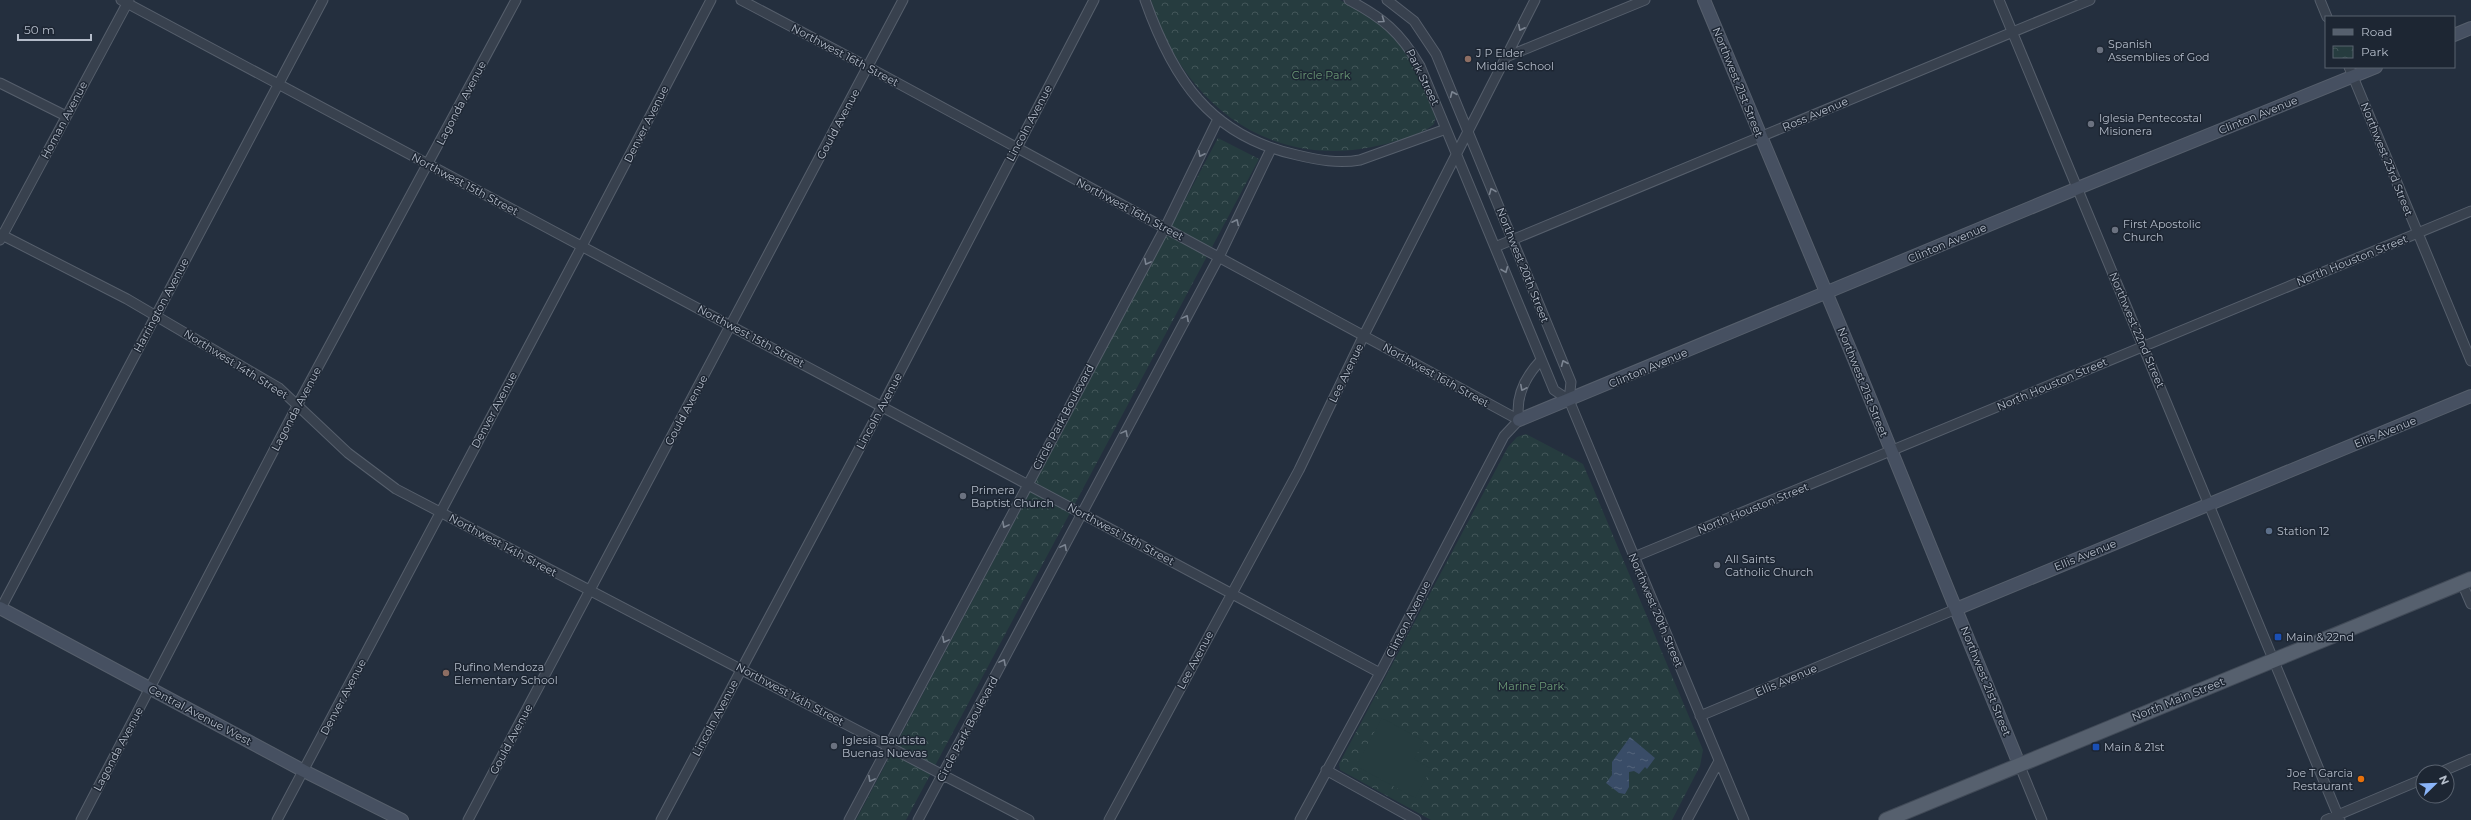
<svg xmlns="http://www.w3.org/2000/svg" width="2471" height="820" font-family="Montserrat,sans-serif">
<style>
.park{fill:url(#park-crowns)}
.pitch{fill:#263c3f}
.water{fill:url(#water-ripples)}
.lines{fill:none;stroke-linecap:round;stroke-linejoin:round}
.street-casing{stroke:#565f6c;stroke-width:11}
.secondary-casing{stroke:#565f6c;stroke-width:14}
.primary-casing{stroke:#414a57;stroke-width:16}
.street{stroke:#38414e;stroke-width:9}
.secondary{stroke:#465061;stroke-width:12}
.primary{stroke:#56606e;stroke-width:14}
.oneway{stroke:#7c8592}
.worship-dot{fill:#6b7280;stroke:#1d2633;stroke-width:1.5}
.education-dot{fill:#8d6e63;stroke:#1d2633;stroke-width:1.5}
.service-dot{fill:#5c6f8a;stroke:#1d2633;stroke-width:1.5}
.transit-dot{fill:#1a4fb4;stroke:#1d2633;stroke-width:1.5}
.food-dot{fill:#e8710a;stroke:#1d2633;stroke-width:1.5}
.labels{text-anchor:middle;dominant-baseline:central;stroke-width:3;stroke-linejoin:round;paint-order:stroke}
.poi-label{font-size:11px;fill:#b4bcc9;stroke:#1d2633;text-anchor:start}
.street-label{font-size:11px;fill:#b4bcc9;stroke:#1d2633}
.park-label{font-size:11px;fill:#6b9a76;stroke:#1d2633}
</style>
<defs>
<pattern id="park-crowns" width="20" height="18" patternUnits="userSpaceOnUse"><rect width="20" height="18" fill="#263c3f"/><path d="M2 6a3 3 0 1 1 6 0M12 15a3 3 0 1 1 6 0" fill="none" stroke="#435659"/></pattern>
<pattern id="water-ripples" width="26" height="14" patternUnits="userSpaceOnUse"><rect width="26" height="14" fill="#394c67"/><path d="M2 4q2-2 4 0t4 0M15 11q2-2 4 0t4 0" fill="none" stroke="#53647b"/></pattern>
</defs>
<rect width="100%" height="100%" fill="#242f3e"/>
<path class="park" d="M1151,0H1340L1372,17L1398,39L1413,60L1436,116L1434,124C1423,135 1388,144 1372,147C1265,169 1180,99 1151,0Z
M1218,138L1259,159L906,820H856Z
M1526,434L1583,464L1703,750L1700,766L1672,820H1431L1340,770L1339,764L1508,447L1517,437Z"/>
<path class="pitch" d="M1382,718L1424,741L1414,759L1431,769L1415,798L1356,766Z"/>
<path class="water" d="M1630,737L1655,758L1647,769L1645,767L1639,774L1634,771L1629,772V787L1625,794L1619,793L1606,783L1612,775V762Z"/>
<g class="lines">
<defs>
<path id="street" d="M121,0L1380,673
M741,0L868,67L1519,420
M1145,0C1173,79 1210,136 1297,155C1318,160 1339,164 1360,160L1446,129
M1349,0C1383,18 1400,32 1420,66L1554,390L1569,400
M1387,0L1414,21L1436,54L1571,382L1569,400L1744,820
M1999,0L2340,820
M2320,0L2327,17
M1506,57L1535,0
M2349,67L2471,361
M0,83L66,116
M0,234L127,299L279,388L348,453L396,489L1029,820
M0,240L129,0
M1495,247L2090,0
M1519,420C1515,397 1525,377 1541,360
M1634,557L2471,211
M2462,583L2471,604
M0,610L323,0
M1700,716L1956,609
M2019,764L2042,820
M1326,770L1416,820
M2441,772L2471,759
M81,820L298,404L516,0
M277,820L582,246L711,0
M468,820L903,0
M661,820L882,406L1094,0
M849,820L1165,228L1218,119
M918,820L1219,257L1271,149
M1109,820L1299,470L1364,335L1506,57L1645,0
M1300,820L1380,673L1504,436L1519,420
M1687,820L1719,761
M2326,820L2423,779"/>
<path id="secondary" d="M1704,0L1854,359L2019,764
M2454,35L2471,28
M1519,420L2078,188L2376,67
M0,608L304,771L402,820
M1956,609L2471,396"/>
<path id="primary" d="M1886,820L2471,579"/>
</defs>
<use href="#street" class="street-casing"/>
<use href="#secondary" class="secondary-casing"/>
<use href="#primary" class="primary-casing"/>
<use href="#street" class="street"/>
<use href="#secondary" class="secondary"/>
<use href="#primary" class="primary"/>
</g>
<defs><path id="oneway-chevron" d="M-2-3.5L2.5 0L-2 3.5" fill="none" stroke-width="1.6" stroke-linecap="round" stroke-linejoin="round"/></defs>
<g class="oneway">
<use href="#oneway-chevron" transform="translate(1382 20) rotate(35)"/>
<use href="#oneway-chevron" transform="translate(1521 28) rotate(117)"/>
<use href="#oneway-chevron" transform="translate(1453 94) rotate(-113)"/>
<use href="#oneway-chevron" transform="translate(1201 154) rotate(116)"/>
<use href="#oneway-chevron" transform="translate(1492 191) rotate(-112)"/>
<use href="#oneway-chevron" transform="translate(1236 222) rotate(-64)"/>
<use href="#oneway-chevron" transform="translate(1147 262) rotate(118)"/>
<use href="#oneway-chevron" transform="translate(1505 270) rotate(68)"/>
<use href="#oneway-chevron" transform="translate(1186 318) rotate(-62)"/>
<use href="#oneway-chevron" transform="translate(1564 363) rotate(-113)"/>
<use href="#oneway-chevron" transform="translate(1523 388) rotate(117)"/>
<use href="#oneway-chevron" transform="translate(1125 433) rotate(-62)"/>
<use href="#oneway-chevron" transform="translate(1005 525) rotate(118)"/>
<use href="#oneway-chevron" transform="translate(1064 547) rotate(-62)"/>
<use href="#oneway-chevron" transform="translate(945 640) rotate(118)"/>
<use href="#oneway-chevron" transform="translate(1003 662) rotate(-62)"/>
<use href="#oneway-chevron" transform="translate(871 779) rotate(118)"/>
</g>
<g class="worship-dot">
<circle cx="2100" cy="50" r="4"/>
<circle cx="2091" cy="124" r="4"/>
<circle cx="2115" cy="230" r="4"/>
<circle cx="963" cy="496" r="4"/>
<circle cx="1717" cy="565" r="4"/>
<circle cx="834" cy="746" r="4"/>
</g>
<g class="education-dot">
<circle cx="1468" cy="59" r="4"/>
<circle cx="446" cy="673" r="4"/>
</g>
<circle class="service-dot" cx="2269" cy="531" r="4"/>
<g class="transit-dot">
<rect x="2274" y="633" width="8" height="8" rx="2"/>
<rect x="2092" y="743" width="8" height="8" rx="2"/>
</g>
<circle class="food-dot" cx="2361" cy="779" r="4"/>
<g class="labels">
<g class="poi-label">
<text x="2108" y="44">Spanish<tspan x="2108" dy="13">Assemblies of God</tspan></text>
<text x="1476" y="53">J P Elder<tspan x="1476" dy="13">Middle School</tspan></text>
<text x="2099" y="118">Iglesia Pentecostal<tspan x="2099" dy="13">Misionera</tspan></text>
<text x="2123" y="224">First Apostolic<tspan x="2123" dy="13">Church</tspan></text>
<text x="971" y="490">Primera<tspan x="971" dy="13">Baptist Church</tspan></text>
<text x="2277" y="531">Station 12</text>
<text x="1725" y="559">All Saints<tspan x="1725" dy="13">Catholic Church</tspan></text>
<text x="2286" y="637">Main &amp; 22nd</text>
<text x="454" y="667">Rufino Mendoza<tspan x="454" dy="13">Elementary School</tspan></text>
<text x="842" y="740">Iglesia Bautista<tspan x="842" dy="13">Buenas Nuevas</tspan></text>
<text x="2104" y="747">Main &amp; 21st</text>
<text x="2353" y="773" text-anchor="end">Joe T Garcia<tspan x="2353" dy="13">Restaurant</tspan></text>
</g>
<g class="street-label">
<text transform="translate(845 55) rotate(28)">Northwest 16th Street</text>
<text transform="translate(1423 77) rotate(64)">Park Street</text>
<text transform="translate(1738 82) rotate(68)">Northwest 21st Street</text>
<text transform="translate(461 103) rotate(-62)">Lagonda Avenue</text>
<text transform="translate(1815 114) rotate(-23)">Ross Avenue</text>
<text transform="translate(2258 115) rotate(-22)">Clinton Avenue</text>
<text transform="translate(64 120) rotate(-62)">Homan Avenue</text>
<text transform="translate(1029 123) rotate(-62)">Lincoln Avenue</text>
<text transform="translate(646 124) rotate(-63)">Denver Avenue</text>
<text transform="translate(838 124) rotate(-62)">Gould Avenue</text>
<text transform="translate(2387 159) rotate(68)">Northwest 23rd Street</text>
<text transform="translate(465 184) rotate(28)">Northwest 15th Street</text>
<text transform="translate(1130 209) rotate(28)">Northwest 16th Street</text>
<text transform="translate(1947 243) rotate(-23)">Clinton Avenue</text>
<text transform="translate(2352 260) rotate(-22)">North Houston Street</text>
<text transform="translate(1523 265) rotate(68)">Northwest 20th Street</text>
<text transform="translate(161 305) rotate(-62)">Harrington Avenue</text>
<text transform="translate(2137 330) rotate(67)">Northwest 22nd Street</text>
<text transform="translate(751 336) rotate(28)">Northwest 15th Street</text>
<text transform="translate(236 364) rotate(32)">Northwest 14th Street</text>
<text transform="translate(1648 368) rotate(-23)">Clinton Avenue</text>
<text transform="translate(1346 373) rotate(-64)">Lee Avenue</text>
<text transform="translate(1436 375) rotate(29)">Northwest 16th Street</text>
<text transform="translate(1863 382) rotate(68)">Northwest 21st Street</text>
<text transform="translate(2052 384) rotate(-23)">North Houston Street</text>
<text transform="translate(296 409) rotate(-62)">Lagonda Avenue</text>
<text transform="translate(494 410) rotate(-62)">Denver Avenue</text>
<text transform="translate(686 410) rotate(-62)">Gould Avenue</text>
<text transform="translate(879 411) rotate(-62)">Lincoln Avenue</text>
<text transform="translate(1063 417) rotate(-62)">Circle Park Boulevard</text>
<text transform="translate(2385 432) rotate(-22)">Ellis Avenue</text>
<text transform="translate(1753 508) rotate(-22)">North Houston Street</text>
<text transform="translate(1121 534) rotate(28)">Northwest 15th Street</text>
<text transform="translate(503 545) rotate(28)">Northwest 14th Street</text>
<text transform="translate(2085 555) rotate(-22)">Ellis Avenue</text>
<text transform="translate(1656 610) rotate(67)">Northwest 20th Street</text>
<text transform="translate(1408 619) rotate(-63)">Clinton Avenue</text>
<text transform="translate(1195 660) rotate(-62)">Lee Avenue</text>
<text transform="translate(1786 680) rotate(-23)">Ellis Avenue</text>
<text transform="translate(1986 681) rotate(68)">Northwest 21st Street</text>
<text transform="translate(790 694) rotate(28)">Northwest 14th Street</text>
<text transform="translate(343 697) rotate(-62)">Denver Avenue</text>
<text transform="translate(2178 699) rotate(-22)">North Main Street</text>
<text transform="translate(200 715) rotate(28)">Central Avenue West</text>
<text transform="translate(715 718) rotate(-62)">Lincoln Avenue</text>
<text transform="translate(967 729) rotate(-62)">Circle Park Boulevard</text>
<text transform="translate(511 739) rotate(-62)">Gould Avenue</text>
<text transform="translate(118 749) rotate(-62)">Lagonda Avenue</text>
</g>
<g class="park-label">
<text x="1321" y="75">Circle Park</text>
<text x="1531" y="686">Marine Park</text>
</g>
</g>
<rect x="2325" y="16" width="130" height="52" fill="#1d2633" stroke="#59626f"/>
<rect x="2333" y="29" width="20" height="6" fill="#56606e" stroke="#59626f"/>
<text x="2361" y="36" font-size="12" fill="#b4bcc9">Road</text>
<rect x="2333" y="46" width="20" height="12" fill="url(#park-crowns)" stroke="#59626f"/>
<text x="2361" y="56" font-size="12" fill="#b4bcc9">Park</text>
<g transform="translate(2435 784) rotate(67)"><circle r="19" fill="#1d2633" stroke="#59626f"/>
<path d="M0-3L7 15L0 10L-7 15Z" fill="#8ab4f8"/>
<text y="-6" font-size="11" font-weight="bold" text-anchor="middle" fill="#b4bcc9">N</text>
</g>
<path d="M18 34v6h73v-6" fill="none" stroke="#b4bcc9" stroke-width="2"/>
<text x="24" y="34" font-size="12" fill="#b4bcc9" stroke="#1d2633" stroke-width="3" paint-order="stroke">50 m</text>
</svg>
